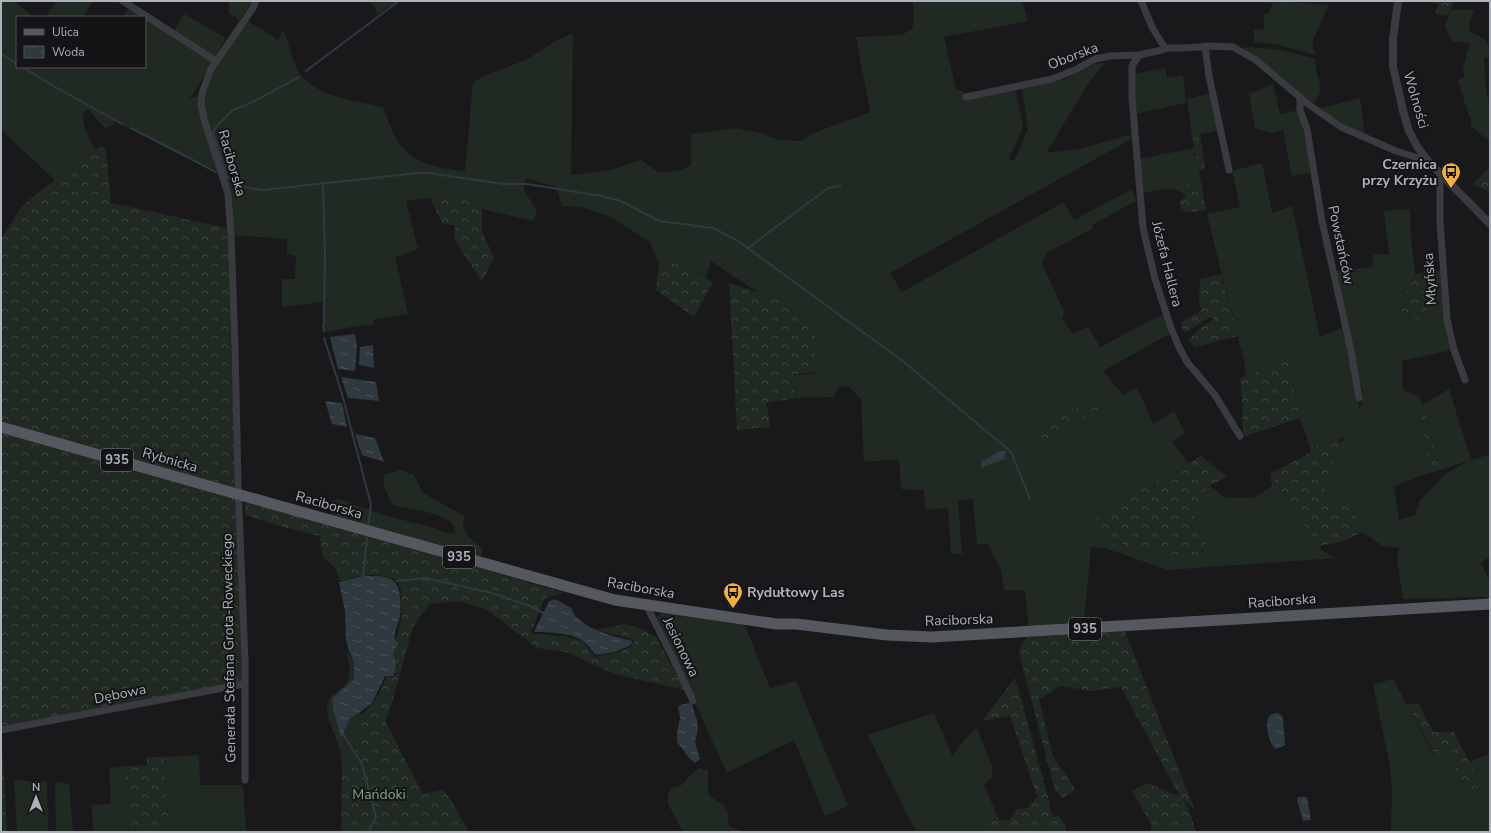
<svg xmlns="http://www.w3.org/2000/svg" width="1491" height="833" font-family="'Nunito Sans',sans-serif">
<style>
.grass{fill:#212a22}
.forest{fill:url(#forest-crowns)}
.water{fill:url(#water-ripples)}
.lines{fill:none;stroke-linecap:round;stroke-linejoin:round}
.stream{stroke:#2f3940;stroke-width:2}
.minor{stroke:#3a3b40;stroke-width:7}
.tertiary{stroke:#3a3b40;stroke-width:8}
.primary{stroke:#56585f;stroke-width:11}
.labels{text-anchor:middle;dominant-baseline:central;stroke-width:4;stroke-linejoin:round;paint-order:stroke}
.shield{fill:#141416;stroke:#7e828a;stroke-width:1}
.shield-label{font-size:13px;font-weight:bold;fill:#acb1bb}
.street-label{font-size:14px;fill:#acb1bb;stroke:#141416}
.poi-label{font-size:14px;font-weight:bold;fill:#acb1bb;stroke:#141416;text-anchor:end}
.park-label{font-size:14px;fill:#83a684;stroke:#141416}
</style>
<defs>
<pattern id="forest-crowns" width="20" height="18" patternUnits="userSpaceOnUse"><rect width="20" height="18" fill="#212a22"/><path d="M2 6a3 3 0 1 1 6 0M12 15a3 3 0 1 1 6 0" fill="none" stroke="#3f4640"/></pattern>
<pattern id="water-ripples" width="26" height="14" patternUnits="userSpaceOnUse"><rect width="26" height="14" fill="#2f3940"/><path d="M2 4q2-2 4 0t4 0M15 11q2-2 4 0t4 0" fill="none" stroke="#4a535a"/></pattern>
</defs>
<rect width="100%" height="100%" fill="#19191b"/>
<path class="grass" d="M1,1H14L33,17H17V67H145V17H123L131,6L174,31L184,14L226,38L192,96L187,99L199,96L218,171L127,127L129,125L124,127L115,120L112,126L105,128L88,109L83,112C82,123 89,141 95,150L55,180L1,130Z
M57,1H93L83,17H45Z
M229,1H253L238,22L237,18L229,14Z
M370,1H398L378,14Z
M913,1H1022L1028,21L944,37L956,89L965,93L966,98L1015,89L1023,127L1009,159L1014,161L1028,129L1022,89L1066,79L1094,64L1105,63L1089,82L1046,153L1079,149L1133,134V138L890,273L902,292L1064,202L1074,220L1132,189L1136,201L1092,225L1094,228L1046,253L1042,263L1064,312L1062,319L1073,334L1088,327L1100,347L1163,314L1169,334L1103,371L1123,395L1137,387L1153,424L1174,411L1185,433L1172,442L1188,463L1191,472L1226,498H1254L1272,486L1270,474L1323,551L1336,558L1168,570L1105,548L1091,547L1084,618L1079,629L1029,632L1025,590H1004L1001,570L988,544H977L973,499L958,500L962,554H951L948,508L926,510L924,490L901,489L899,459L864,462L861,399L848,386L839,387L834,397L796,398L792,375L815,374V330L711,261L706,277L674,259L659,263L650,242L609,216L581,207L562,206L556,187L525,178L524,191L537,210L533,221L482,209L470,200L430,198L406,201L418,249L395,257L408,314L376,319L373,321L374,325L355,326L323,333L322,302L282,307V279H295L296,256L287,254V239L231,235L228,194L201,104L209,82L219,60L248,21L278,40L283,29C287,39 295,68 301,75C318,97 357,101 383,107C389,122 394,140 406,151C420,165 445,169 465,171L473,82L485,76L528,59L554,42L573,33L571,175L611,170L641,160L659,173L682,170L691,165V134L736,128L761,133L779,140L801,141L814,133L870,112L856,37L902,35L912,29L914,22Z
M1274,1L1329,5L1313,40V49L1316,55L1280,45L1254,42V30L1264,29V14H1268Z
M1451,10H1474L1469,23L1470,32C1483,37 1490,41 1490,56L1484,58L1486,89L1490,111V142L1471,126V118L1469,117C1466,104 1461,93 1458,80L1465,77L1463,68L1470,43L1452,41L1445,27Z
M1251,47L1281,50L1316,59C1313,69 1322,81 1320,92C1319,95 1316,100 1314,104L1264,63L1243,48Z
M1165,68L1167,78L1183,75L1186,103L1135,114L1134,74Z
M1273,84L1280,114L1295,111L1298,112L1301,117L1312,173L1292,176L1283,130L1271,133L1255,128L1249,94Z
M1211,93L1219,130L1192,136L1187,99Z
M1360,98L1365,136L1342,125L1314,106L1321,108Z
M1194,148L1201,182L1143,193L1139,159Z
M1262,163L1272,213L1292,206L1320,337L1341,328L1348,344L1360,413L1363,395L1334,271L1373,267V253L1389,255L1384,211L1410,209L1411,238L1415,275L1398,309L1421,322L1430,302L1416,274L1440,270L1443,313L1451,350L1402,361L1403,390L1419,397L1429,473L1394,486L1399,520L1415,515L1420,501L1444,475L1468,461L1440,470L1423,405L1449,389L1471,460L1488,455L1490,461V556L1481,563L1490,582V597L1403,599L1397,560L1399,548L1383,546L1362,532L1353,509L1321,502L1340,444L1345,437L1310,447L1300,418L1287,357L1248,376L1222,275L1207,214L1240,207L1232,171Z
M401,470L414,475L423,493L464,516L463,528L467,535L483,549L478,562L338,523L329,508L331,502L340,499L383,515L431,527L446,533L456,534C455,531 454,527 453,525C444,512 408,509 393,505L384,487V475Z
M664,612L744,623L770,688L796,681L848,806L825,816L794,740L727,773L656,617Z
M346,651L354,663V680L332,699L341,738L350,719L360,712L361,715L356,744V759L352,763L342,768C341,761 341,753 339,747C335,732 326,720 327,705C329,692 342,692 347,682C352,673 348,660 346,651Z
M1393,679L1434,755L1444,748L1469,792L1468,762L1490,754V832H1391L1392,791L1390,767L1373,684Z
M934,713L952,756L971,732L977,728L993,768L991,778L984,785L999,820L984,818L973,830L967,832H916L868,735Z
M199,755L200,785H243L246,832H169L164,757Z
M125,766L130,832H93L92,805L111,804L109,768Z
M700,768L708,771V794C714,800 723,803 727,811C729,816 727,822 730,827L739,830V832H683L668,804V793L671,788L682,785L691,774Z
M14,780L47,782L48,832H17Z
M55,782L69,784L73,832H56Z"/>
<path class="forest" d="M1426,1H1454L1448,16L1441,15L1435,12L1439,4Z
M1200,134L1205,168L1199,171L1192,136Z
M100,146L106,150L111,203L227,228L233,398L234,488L1,422V239L21,208L29,200Z
M1490,167V192L1473,184Z
M1201,182L1206,210L1186,212C1181,209 1180,207 1180,201L1186,198C1183,189 1173,189 1164,188Z
M430,198L470,200L482,209V231L494,258L482,282L454,239L455,226L442,223Z
M674,259L713,282L694,317L656,290L659,263Z
M1221,274L1238,336L1195,347L1189,341C1195,331 1203,326 1213,320V317L1208,318L1186,332L1182,329L1181,322L1200,312L1201,308L1199,301L1200,279Z
M1416,274L1430,302L1421,322L1398,309Z
M729,283L779,299L815,330V372L792,375L796,398L766,403L771,427L737,430Z
M1287,356L1300,418L1245,436L1243,433L1242,396L1240,379L1246,375L1244,361L1248,376Z
M1099,397L1106,405L1046,439H1036L1037,433L1043,425Z
M1419,397L1423,405L1440,470L1429,473Z
M1,431L236,496L243,681L1,727Z
M1339,439L1340,444L1321,501L1353,509L1364,531L1344,541L1319,546L1270,474L1311,452L1310,447Z
M1201,456L1227,477L1209,486L1191,510L1210,554L1189,559L1127,546L1104,535L1089,522L1153,483Z
M249,501L565,593L545,598L531,632L533,634L564,636L582,641L595,657L615,653L631,647L634,641L633,639L597,630L624,624L639,628L656,637L685,690L615,674L566,652L537,648L486,609L459,601L429,604L413,627L391,705L385,721L423,794L443,790L451,800L469,832H341L342,768L352,763L356,759V744L361,715C374,705 381,691 387,676L393,677L397,666L393,651L402,616L401,590L397,580C376,571 360,576 339,581L337,570L323,557L320,536L279,526L245,515V504Z
M1125,631L1194,809L1181,797L1188,808L1196,832H1151V824L1132,791L1148,783L1170,793L1179,795L1121,687L1091,691L1061,686L1039,699L1053,757L1076,790L1062,798L1055,790L1019,653L1020,646L1027,637Z
M1015,678L1050,804V809L1053,817L1059,816C1062,821 1067,826 1066,832H967L973,830L984,818L1009,821L1017,809L1028,808L1037,796L1010,716L982,721Z
M1407,704H1419L1433,732H1454L1481,786L1469,792L1444,748L1435,755Z
M1,735L2,739L7,832H1Z
M147,757H164L169,832H130L125,766L147,765Z"/>
<path class="water" d="M355,334L357,345L355,371L338,369L330,337Z
M373,345L374,368L359,365L360,347Z
M341,377L376,382L379,401L348,398Z
M325,401L342,403L347,427L332,424Z
M355,434L375,438L384,462L362,455Z
M1000,451H1006L1004,459L981,468V462Z
M363,576C383,576 399,574 400,598C401,604 401,610 400,616C397,628 392,635 397,646C390,654 396,657 396,666C396,669 394,673 393,676H385L372,703L367,707L350,719L341,738L333,709L332,699L354,679V663L349,651L346,640L345,611L339,582Z
M555,599L571,608L575,616L589,627L609,635L632,641L631,645L615,652L596,655C592,651 588,645 583,641C574,633 546,632 534,632L549,601Z
M691,702L697,720L698,729L695,742L700,759L695,763L690,759L677,742V732L680,718L678,706Z
M1278,713L1282,716L1283,720L1285,745L1276,749C1270,746 1265,727 1268,719C1268,717 1270,716 1272,714Z
M1298,797H1307L1311,820L1303,821L1297,800Z"/>
<g class="lines">
<path class="stream" d="M1,54L17,64
M22,67L57,88L122,124
M306,71L399,1
M299,77L253,102L233,110L216,127L213,133L227,177C232,179 236,181 241,185C247,189 257,189 263,190L418,173H428L504,184H527L601,196L621,201L659,221L713,228L738,241L904,362L1011,452L1030,499
M131,128L216,172
M323,184L325,254L324,324L323,327L324,331
M748,248L828,188L841,186
M324,338L342,394L371,505L368,526
M363,576L367,537
M396,581L425,578L492,593L530,606L543,613
M343,734L362,764L376,817L368,832"/>
<path class="minor" d="M123,1L216,61
M1141,1L1153,29L1165,48
M1205,46L1209,76L1229,170
M1165,48H1185L1212,46L1233,47L1256,60L1308,104L1341,127L1396,151L1428,161
M1139,55L1132,66V98L1143,228L1155,279L1171,328L1179,347L1187,362L1215,395L1240,436
M966,97L1052,79L1075,70L1095,59L1111,56L1139,55L1162,50L1165,48
M1300,97V110L1307,129L1322,221L1351,351L1359,398
M1440,174V222L1447,319L1454,350L1465,380
M646,605L671,654L693,701
M1,730L244,684
M245,780V661L238,483L235,349L231,235L228,194L204,119L201,104L202,93L211,69L253,8L256,1"/>
<path class="tertiary" d="M1398,1L1393,39V66L1403,111L1409,131L1418,148L1428,161L1490,224"/>
<path class="primary" d="M1,427L244,496L615,600L776,624H796L887,635L932,637L1490,604"/>
</g>
<defs>
<symbol id="bus-pin" viewBox="-11 -11 22 30"><path d="M0 17L-7.5 6A9.5 9.5 0 1 1 7.5 6Z" fill="#f1af3c" stroke="#141416"/><path d="M-5-6H5V4H4V6H2V4H-2V6H-4V4H-5ZM-3.5-4V0h7V-4ZM-3.5 1.2v1.5H-2V1.2ZM2 1.2v1.5H3.5V1.2Z" fill="#111"/></symbol>
</defs>
<g fill-rule="evenodd">
<use href="#bus-pin" x="1440" y="161" width="22" height="30"/>
<use href="#bus-pin" x="722" y="581" width="22" height="30"/>
</g>
<g class="labels">
<g class="shield">
<rect x="101" y="449" width="32" height="22" rx="3"/>
<rect x="443" y="546" width="32" height="22" rx="3"/>
<rect x="1069" y="618" width="32" height="22" rx="3"/>
</g>
<g class="shield-label">
<text x="117" y="460">935</text>
<text x="459" y="557">935</text>
<text x="1085" y="629">935</text>
</g>
<g class="street-label">
<text transform="translate(1073 56) rotate(-21)">Oborska</text>
<text transform="translate(1416 100) rotate(74)">Wolności</text>
<text transform="translate(232 163) rotate(74)">Raciborska</text>
<text transform="translate(1341 245) rotate(78)">Powstańców</text>
<text transform="translate(1167 264) rotate(76)">Józefa Hallera</text>
<text transform="translate(1430 279) rotate(-94)">Młyńska</text>
<text transform="translate(170 460) rotate(16)">Rybnicka</text>
<text transform="translate(329 505) rotate(16)">Raciborska</text>
<text transform="translate(641 588) rotate(10)">Raciborska</text>
<text transform="translate(1282 601) rotate(-4)">Raciborska</text>
<text transform="translate(959 620) rotate(-2)">Raciborska</text>
<text transform="translate(681 647) rotate(64)">Jesionowa</text>
<text transform="translate(229 648) rotate(-91)">Generała Stefana Grota-Roweckiego</text>
<text transform="translate(120 694) rotate(-11)">Dębowa</text>
</g>
<g class="poi-label">
<text x="1437" y="164">Czernica<tspan x="1437" dy="16">przy Krzyżu</tspan></text>
<text x="747" y="592" text-anchor="start">Rydułtowy Las</text>
</g>
<g class="park-label">
<text x="379" y="794">Mańdoki</text>
</g>
</g>
<rect width="1491" height="833" fill="none" stroke="#acb1bb" stroke-width="4"/>
<rect x="16" y="16" width="130" height="52" fill="#141416" stroke="#515358"/>
<rect x="24" y="29" width="20" height="6" fill="#56585f" stroke="#515358"/>
<text x="52" y="36" font-size="12" fill="#acb1bb">Ulica</text>
<rect x="24" y="46" width="20" height="12" fill="url(#water-ripples)" stroke="#515358"/>
<text x="52" y="56" font-size="12" fill="#acb1bb">Woda</text>
<g transform="translate(36 797)" stroke="#141416" stroke-width="3" paint-order="stroke">
<path d="M0-3L7 15L0 10L-7 15Z" fill="#acb1bb"/>
<text y="-6" font-size="11" font-weight="bold" text-anchor="middle" fill="#acb1bb">N</text>
</g>
</svg>
